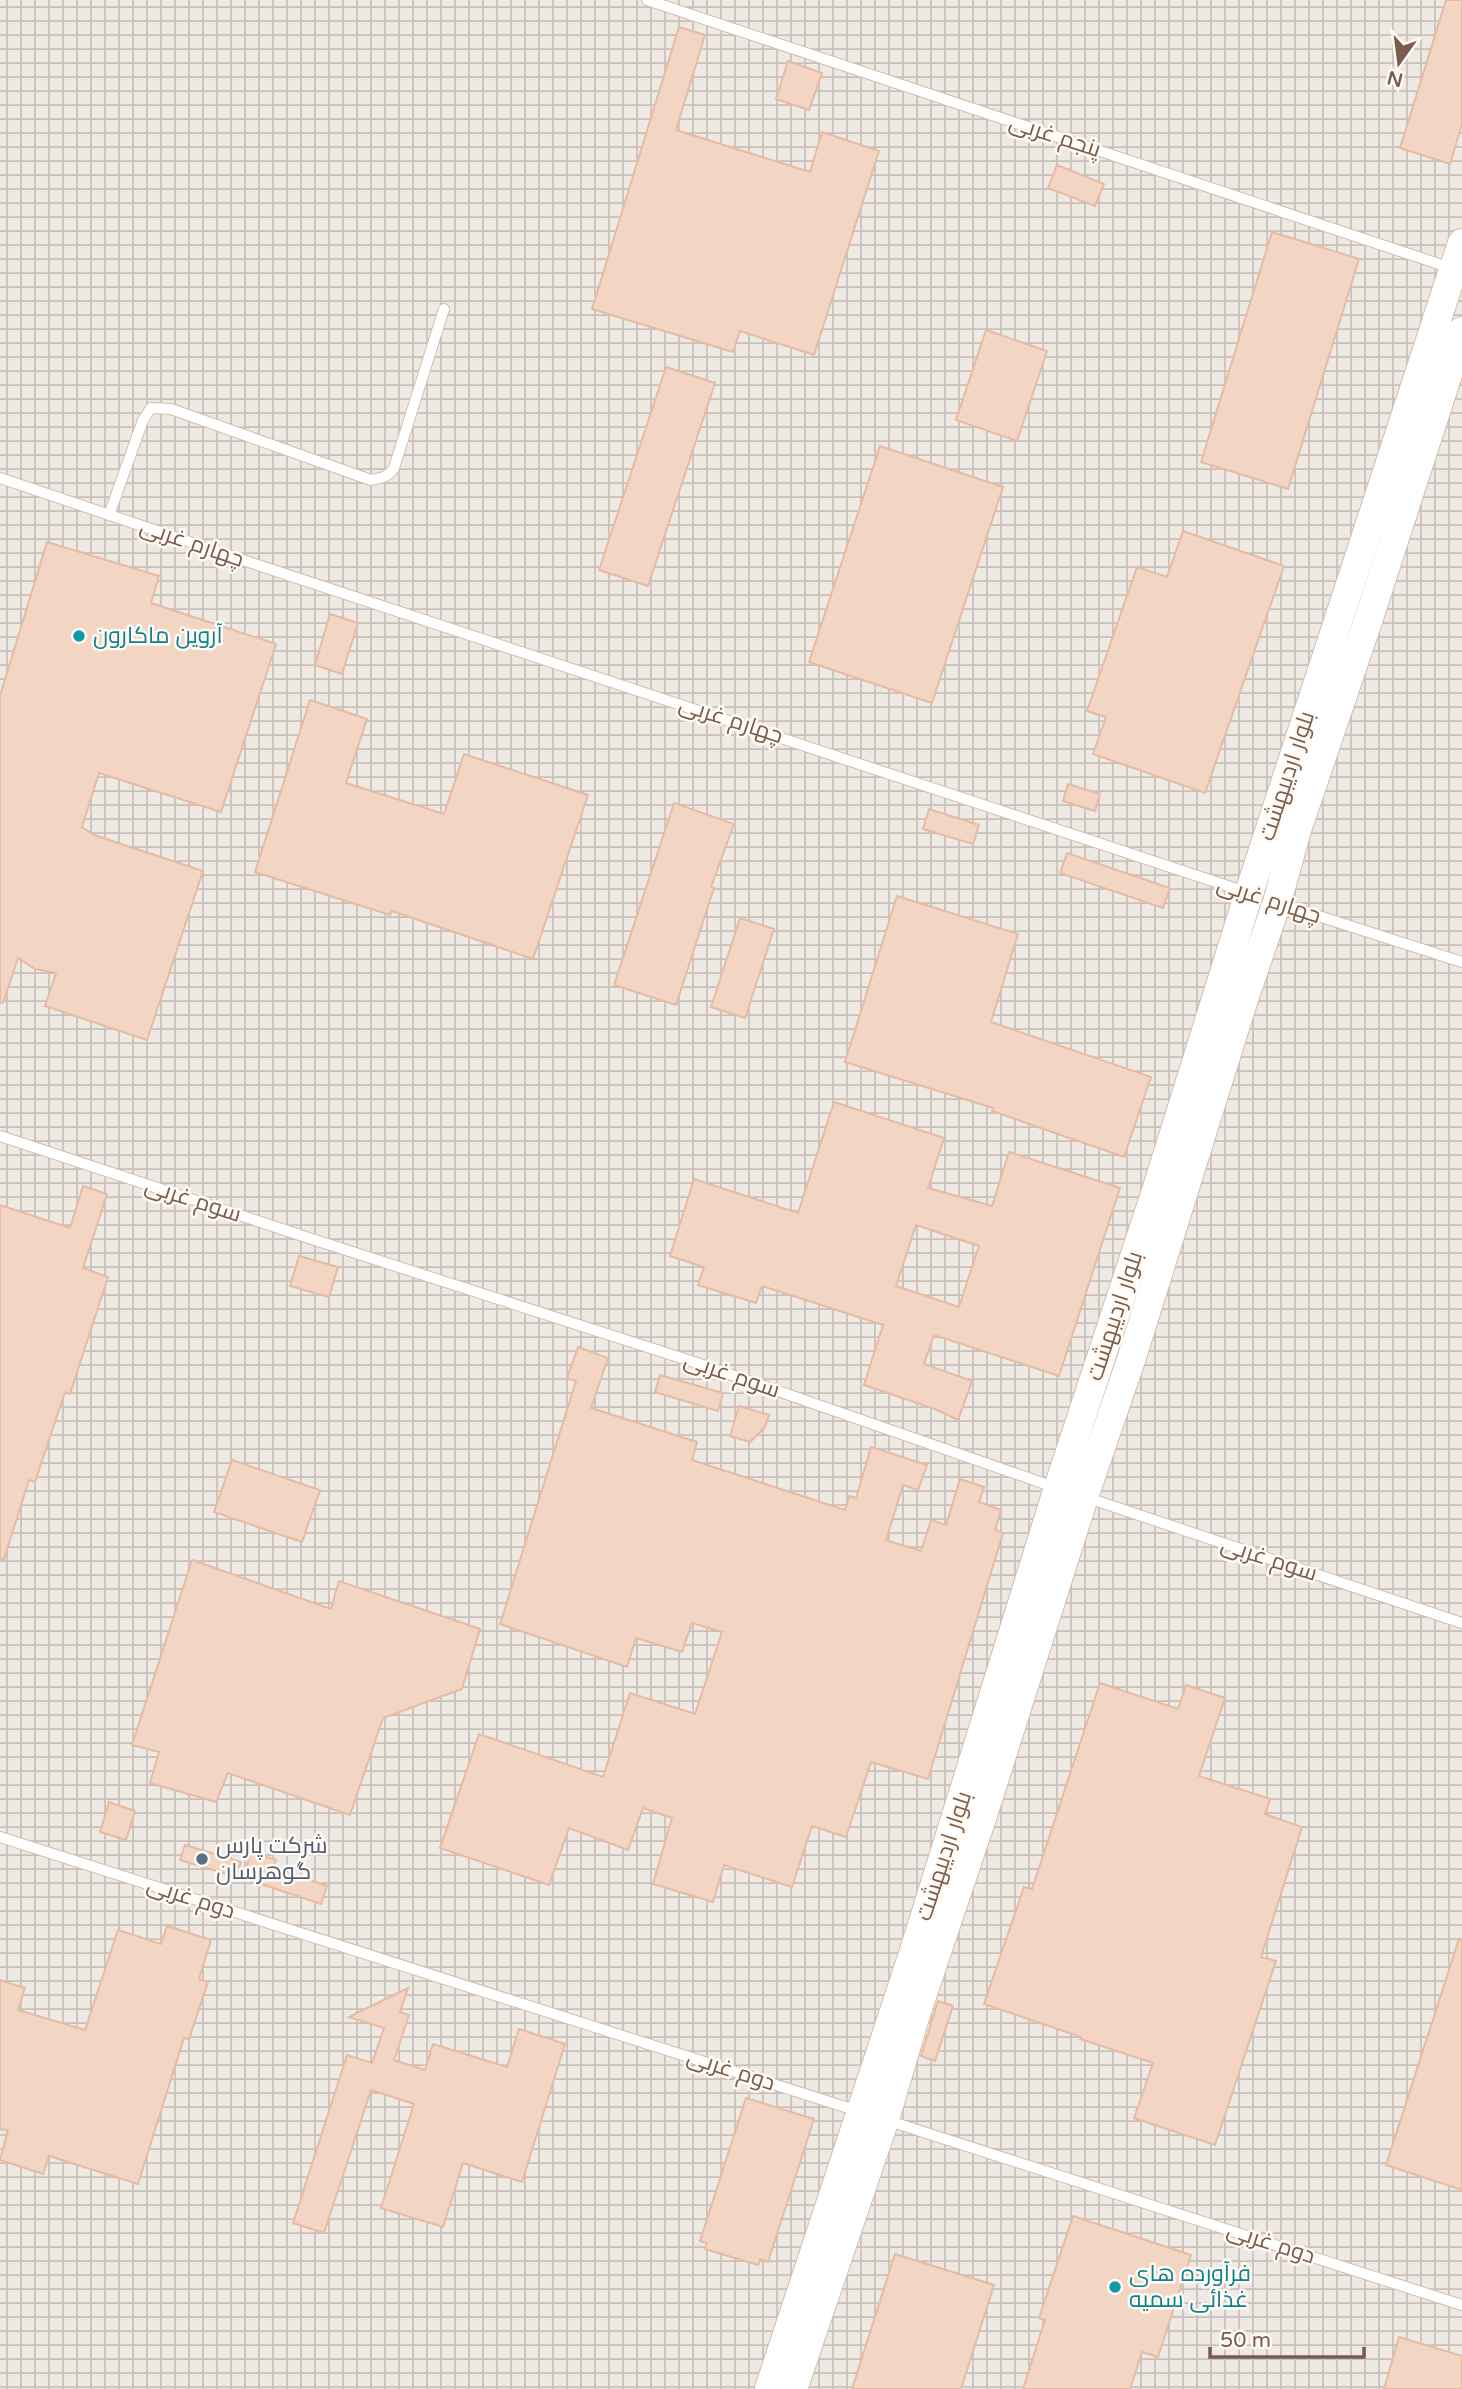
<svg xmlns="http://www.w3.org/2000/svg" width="1462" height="2389" font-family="'Varela Round',Cairo,sans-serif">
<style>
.industrial{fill:url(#industrial-grid)}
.building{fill:#f3d5c3;stroke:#e6bba3;stroke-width:2;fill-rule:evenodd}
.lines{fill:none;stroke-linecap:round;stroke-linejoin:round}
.service-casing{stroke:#d1beb0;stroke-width:12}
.tertiary-casing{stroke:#d1beb0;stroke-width:30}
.service{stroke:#fff;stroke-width:10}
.tertiary{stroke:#fff;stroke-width:28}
.culture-dot{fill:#0f9aa8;stroke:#fffaf3;stroke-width:2.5}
.service-dot{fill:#5c6f8a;stroke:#fffaf3;stroke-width:2.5}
.labels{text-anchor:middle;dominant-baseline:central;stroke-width:5;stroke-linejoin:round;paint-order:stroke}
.street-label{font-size:23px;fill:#7a5c4d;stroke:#fffaf3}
.culture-label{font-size:23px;fill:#0d838f;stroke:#fffaf3;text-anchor:start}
.service-label{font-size:23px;fill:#4e5e75;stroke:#fffaf3;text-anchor:start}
</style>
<defs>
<pattern id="industrial-grid" width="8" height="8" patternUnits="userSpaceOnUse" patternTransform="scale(1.75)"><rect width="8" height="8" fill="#efe9e4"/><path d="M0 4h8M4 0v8" fill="none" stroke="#c7c0bb"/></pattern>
</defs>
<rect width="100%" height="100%" fill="#fdf6ec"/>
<path class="industrial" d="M0,0H1462V2389H0Z"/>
<path class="building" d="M1446,0H1462V124L1450,164L1400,148Z
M679,27L705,35L676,130L810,172L822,132L879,151L814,355L740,331L733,352L592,309Z
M788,61L822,73L809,110L776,99Z
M1057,165L1104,184L1095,206L1048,188Z
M1272,232L1359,259L1288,489L1201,462Z
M986,330L1047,351L1017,441L956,420Z
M666,367L715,383L648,586L599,570Z
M880,446L1003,487L932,703L809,662Z
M1183,531L1284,566L1205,793L1093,754L1106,717L1087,711L1137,567L1167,577Z
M47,542L159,576L151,603L276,644L221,812L99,773L82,827L94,835L203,871L147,1040L45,1006L56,973L35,969L18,958L3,1003H0V696Z
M330,614L358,623L342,674L315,665Z
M310,700L367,719L346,783L444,814L464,754L588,795L533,959L392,911L390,915L255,872Z
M1068,784L1100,794L1095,811L1063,801Z
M674,803L734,824L711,887L714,888L676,1005L614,985Z
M929,809L979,825L973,844L923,829Z
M1067,853L1170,888L1163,908L1060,873Z
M897,896L1018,934L991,1022L1151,1077L1124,1157L992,1111L993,1108L845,1062Z
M740,918L774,929L745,1018L711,1007Z
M834,1102L944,1138L928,1188L992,1206L1009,1152L1120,1188L1059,1376L934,1335L924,1364L972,1381L958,1420L935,1409L864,1385L883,1325L762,1286L756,1303L698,1285L704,1267L670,1256L694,1179L798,1213ZM916,1225L979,1246L959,1307L896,1286Z
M83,1186L107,1194L83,1268L108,1277L70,1394L65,1392L35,1482L29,1480L4,1559H0V1205L70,1228Z
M299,1256L338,1267L329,1297L290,1286Z
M578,1347L608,1358L591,1408L697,1442L692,1460L845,1510L849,1496L856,1498L871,1447L927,1465L918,1490L903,1485L886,1540L921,1551L931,1520L946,1525L960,1479L984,1487L979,1502L1001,1510L995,1530L1003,1533L928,1779L871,1762L846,1837L812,1826L792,1887L724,1865L713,1902L653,1884L672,1818L643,1808L628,1850L569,1828L549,1885L440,1848L479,1734L603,1777L630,1693L695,1714L722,1632L692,1623L682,1652L636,1638L627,1667L500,1624L576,1381L567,1378Z
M660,1375L723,1393L718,1411L655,1392Z
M739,1406L769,1415L765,1427L750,1442L730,1436Z
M232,1460L320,1490L302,1542L214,1512Z
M192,1560L331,1609L339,1581L480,1629L462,1689L383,1718L350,1815L228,1773L216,1802L150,1783L159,1752L132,1745Z
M1100,1683L1178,1709L1186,1685L1225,1698L1199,1776L1270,1799L1265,1814L1302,1827L1261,1957L1276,1961L1215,2145L1134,2118L1153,2063L1080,2039L1081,2037L984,2004L1024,1887L1032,1889Z
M109,1802L135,1811L126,1840L100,1832Z
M185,1845L241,1862L236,1877L180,1860Z
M251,1852L276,1860L273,1868L327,1886L321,1904L243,1878Z
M167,1926L211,1940L199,1979L208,1982L189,2039L184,2038L138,2184L49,2156L43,2174L0,2160L8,2130L0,2129V1980L25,1988L18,2010L85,2030L118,1930L161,1944Z
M1459,1939L1462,1940V2190L1386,2165Z
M408,1988L400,2012L409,2015L394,2060L425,2070L433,2044L507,2067L519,2029L565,2044L522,2182L463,2163L443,2227L381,2208L414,2104L371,2090L324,2233L293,2223L347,2055L372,2063L384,2028L349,2017Z
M938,2001L953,2006L935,2061L921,2056Z
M746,2098L814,2119L768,2262L760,2259L758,2265L705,2249L707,2243L700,2241Z
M1073,2216L1191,2255L1158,2357L1142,2352L1130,2389H1023L1045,2320L1039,2318Z
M895,2254L994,2285L961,2389H852Z
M1399,2337L1462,2356V2389H1384Z"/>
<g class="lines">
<defs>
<path id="service" d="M647,0L1451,268
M0,478L249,562L1249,893
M109,515L143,420L151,408L171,409L371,480C382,478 388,477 394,468L444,309
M1278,903L1462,962
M0,1136L315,1240L697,1363L1057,1488
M1085,1497L1462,1623
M0,1837L861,2112
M886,2120L1462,2305"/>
<path id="tertiary" d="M769,2389L913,1954L1058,1488L1156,1191L1249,893L1462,243
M793,2389L885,2119L916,2014L982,1818L1084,1497L1132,1357L1243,1002L1277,902L1297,830L1367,624L1462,331"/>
</defs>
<use href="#service" class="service-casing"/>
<use href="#tertiary" class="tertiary-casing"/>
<use href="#service" class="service"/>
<use href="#tertiary" class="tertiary"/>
</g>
<g class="culture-dot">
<circle cx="79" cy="636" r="7"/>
<circle cx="1115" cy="2287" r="7"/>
</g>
<circle class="service-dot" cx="202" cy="1859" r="7"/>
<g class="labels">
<g class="street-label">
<text transform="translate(1055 136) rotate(18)">پنجم غربی</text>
<text transform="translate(192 543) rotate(19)">چهارم غربی</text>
<text transform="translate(731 720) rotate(18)">چهارم غربی</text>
<text transform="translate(1287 776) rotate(-72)">بلوار اردیبهشت</text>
<text transform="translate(1269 900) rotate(18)">چهارم غربی</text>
<text transform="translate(193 1200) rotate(18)">سوم غربی</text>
<text transform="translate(1115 1316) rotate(-72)">بلوار اردیبهشت</text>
<text transform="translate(732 1375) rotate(19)">سوم غربی</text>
<text transform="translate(1269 1559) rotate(18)">سوم غربی</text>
<text transform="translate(944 1856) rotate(-72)">بلوار اردیبهشت</text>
<text transform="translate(191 1898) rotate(18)">دوم غربی</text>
<text transform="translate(731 2070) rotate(18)">دوم غربی</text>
<text transform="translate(1271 2243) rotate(18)">دوم غربی</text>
</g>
<g class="culture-label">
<text x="93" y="636">آروین ماکارون</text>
<text x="1129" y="2274">فرآورده های<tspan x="1129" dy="26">غذائی سمیه</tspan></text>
</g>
<g class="service-label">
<text x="216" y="1846">شرکت پارس<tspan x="216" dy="26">گوهرسان</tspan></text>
</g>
</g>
<g transform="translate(1399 63) rotate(194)" stroke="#fffaf3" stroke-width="5" paint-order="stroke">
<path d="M0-5L12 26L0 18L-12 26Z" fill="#7a5c4d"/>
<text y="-10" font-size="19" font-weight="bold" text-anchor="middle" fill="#7a5c4d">N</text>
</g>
<path d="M1210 2347v10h154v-10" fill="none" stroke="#7a5c4d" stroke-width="3.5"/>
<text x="1220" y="2347" font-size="21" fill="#7a5c4d" stroke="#fffaf3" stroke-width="5" paint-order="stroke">50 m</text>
</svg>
